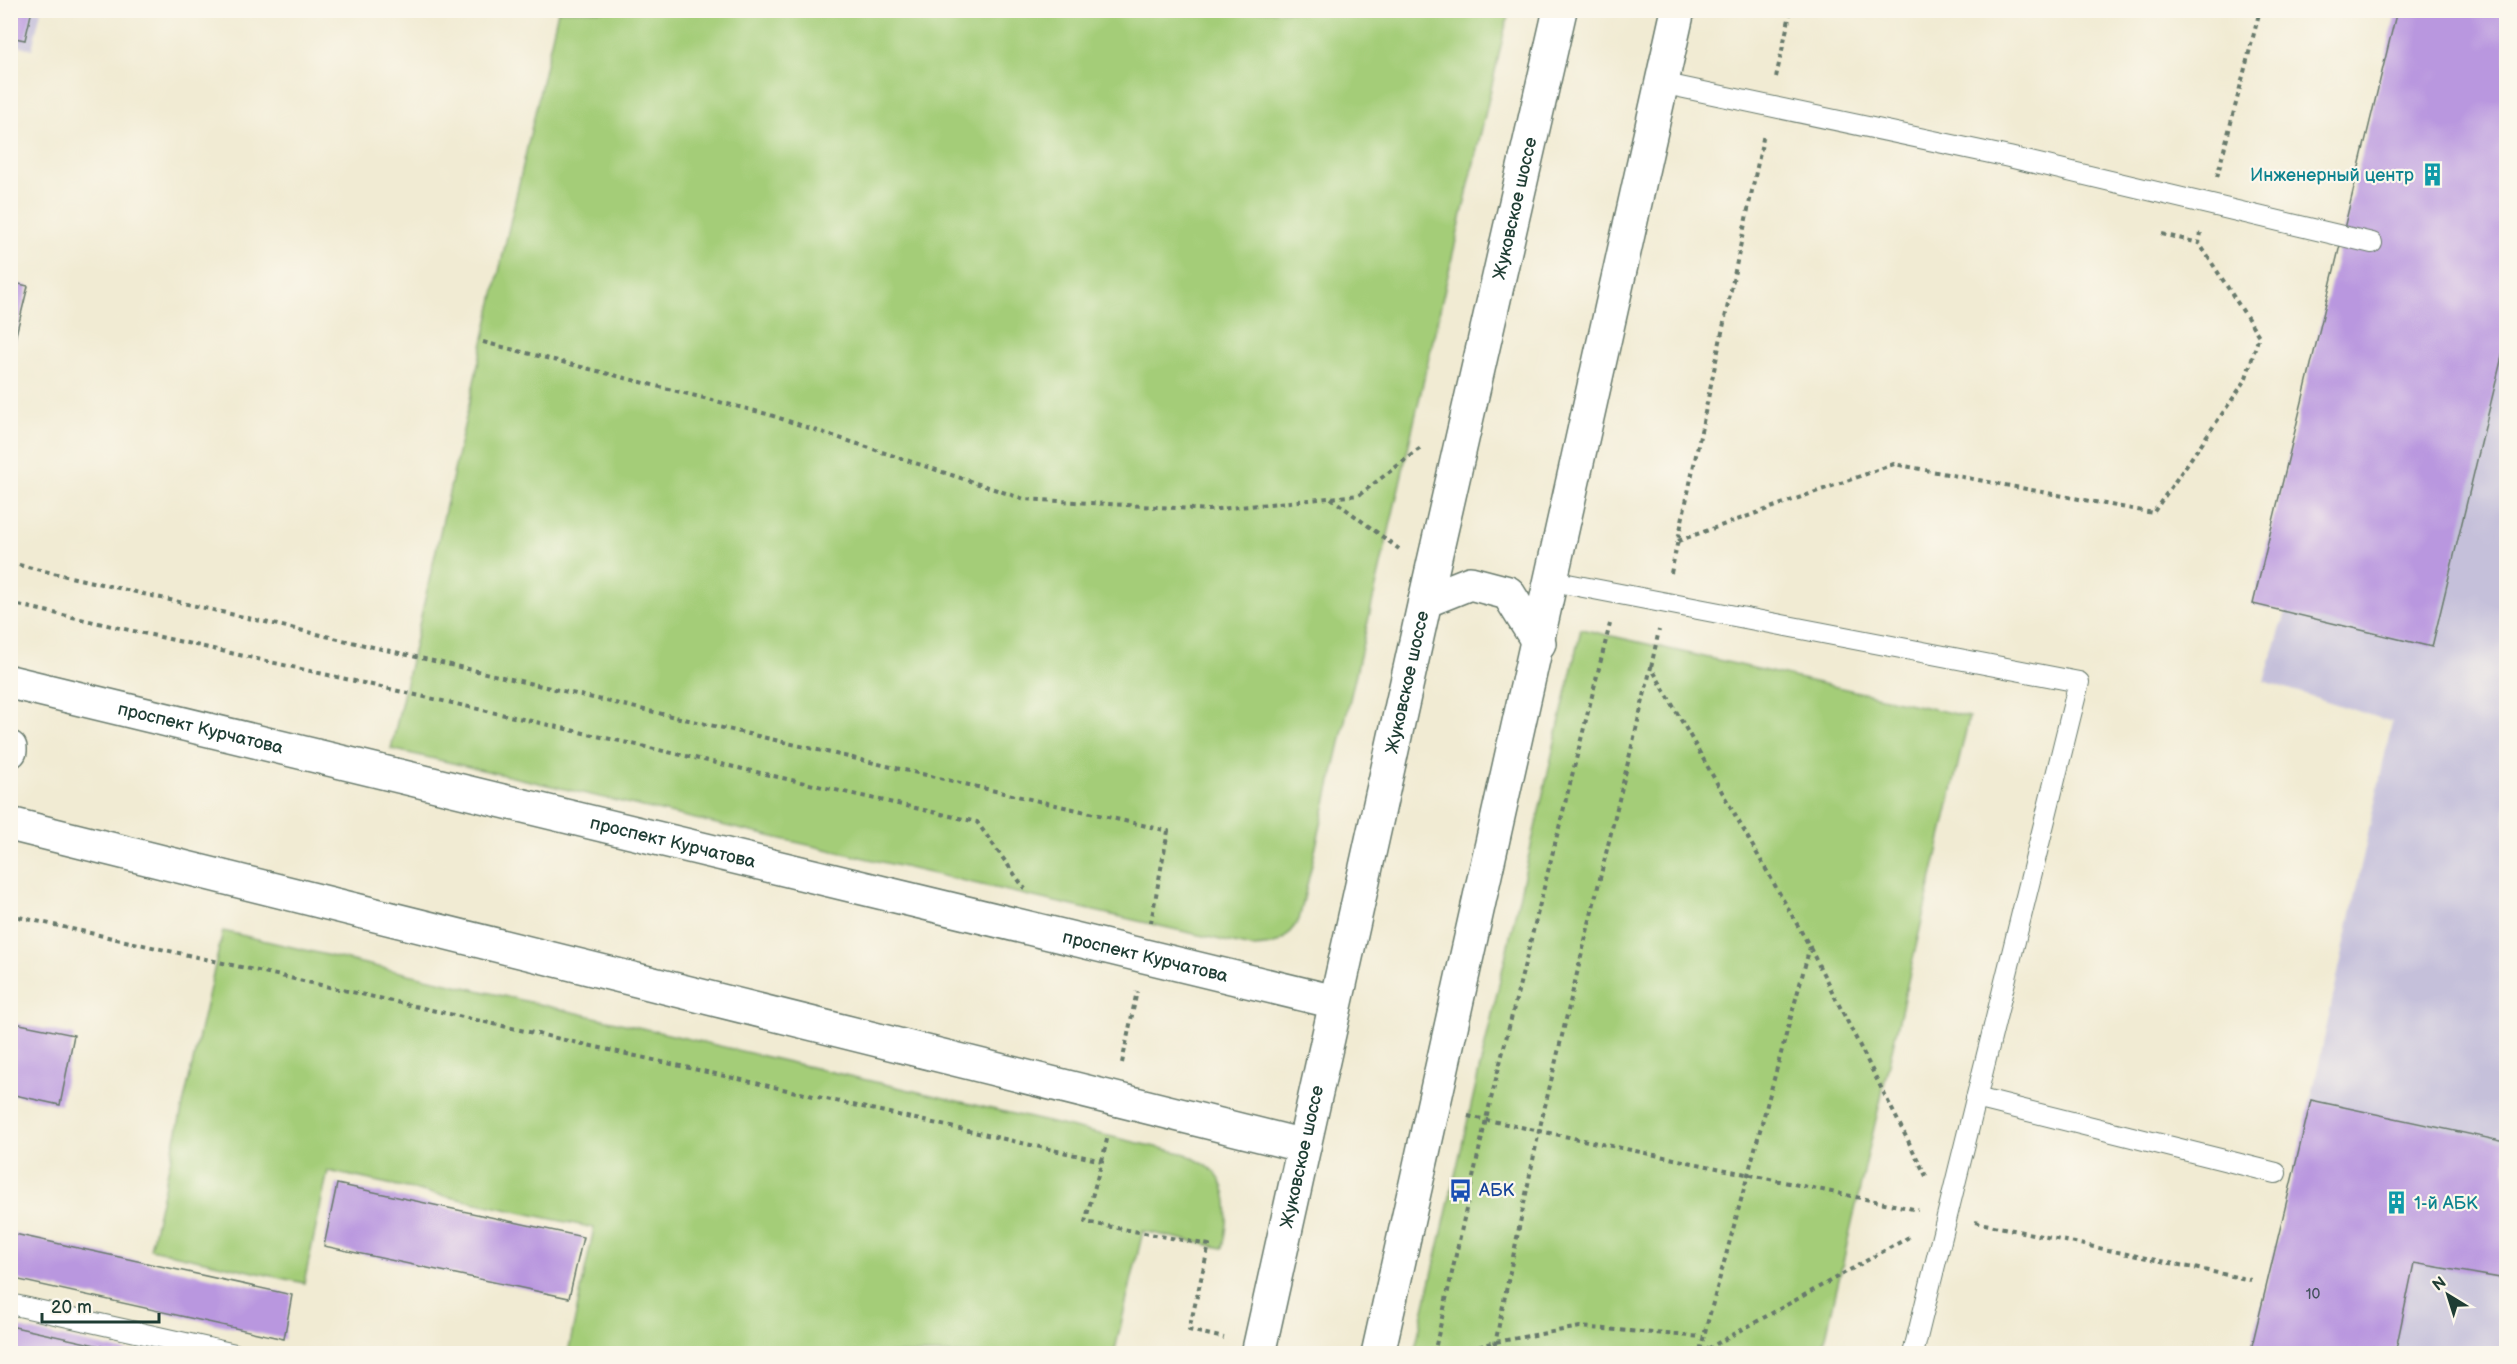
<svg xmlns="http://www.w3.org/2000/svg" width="2517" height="1364" font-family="'Balsamiq Sans',sans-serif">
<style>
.industrial{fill:#c5c0da}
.green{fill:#a4cd78;stroke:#628556;stroke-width:1.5}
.building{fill:#b997df}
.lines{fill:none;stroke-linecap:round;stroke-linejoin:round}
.lane-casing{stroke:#687a6c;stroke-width:22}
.secondary-casing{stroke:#687a6c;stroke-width:36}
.path{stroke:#687a6c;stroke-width:4;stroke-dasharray:4.5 4.5;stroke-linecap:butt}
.lane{stroke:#fff;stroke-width:20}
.secondary{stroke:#fff;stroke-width:33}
.labels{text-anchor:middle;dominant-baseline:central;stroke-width:4.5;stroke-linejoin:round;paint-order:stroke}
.number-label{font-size:15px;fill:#46545f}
.culture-label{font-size:18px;fill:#0d838f;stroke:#fbf7ec;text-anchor:end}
.street-label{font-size:18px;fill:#1f3d34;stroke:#fbf7ec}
.transit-label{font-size:18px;fill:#164399;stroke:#fbf7ec;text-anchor:start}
</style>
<rect width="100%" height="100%" fill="#fbf7ec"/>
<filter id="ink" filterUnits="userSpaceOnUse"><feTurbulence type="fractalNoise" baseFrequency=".0167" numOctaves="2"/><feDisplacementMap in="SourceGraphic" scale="12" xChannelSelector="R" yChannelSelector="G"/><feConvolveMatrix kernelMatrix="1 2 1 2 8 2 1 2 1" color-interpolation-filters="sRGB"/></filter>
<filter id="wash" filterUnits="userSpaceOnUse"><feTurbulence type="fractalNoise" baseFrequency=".008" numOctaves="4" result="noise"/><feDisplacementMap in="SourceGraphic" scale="24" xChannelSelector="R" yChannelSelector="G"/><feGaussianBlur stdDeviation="1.35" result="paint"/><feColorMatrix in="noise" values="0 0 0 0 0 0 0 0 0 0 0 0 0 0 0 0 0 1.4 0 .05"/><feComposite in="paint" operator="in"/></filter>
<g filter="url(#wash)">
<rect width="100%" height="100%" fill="#f1ebd3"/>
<path class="industrial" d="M11,11H41L32,49L11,44Z
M2397,11H2506V1353L2250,1354L2311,1100L2392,722L2264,681L2286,612L2253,604Z"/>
<path class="green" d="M558,11H1509L1299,920C1283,943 1278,946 1251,947L391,749Z
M1581,629L1969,717L1822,1353H1414Z
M223,931L1186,1154C1194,1159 1204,1163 1211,1169C1233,1188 1229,1222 1223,1248L1143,1231L1114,1354L568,1353L594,1228L328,1171L304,1283L150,1249Z"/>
<g id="blocks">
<path class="building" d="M10,10H32L25,40L10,37Z
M2397,10H2506V340L2432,647L2253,604Z
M10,282L28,286L11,355H10Z
M10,1022L74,1035L60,1105L10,1094Z
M2311,1100L2506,1142V1279L2414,1263L2395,1354H2250Z
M337,1184L583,1237L569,1298L324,1246Z
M10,1233L292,1295L284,1339L10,1278Z
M10,1326L132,1353V1354H10Z"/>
</g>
</g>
<g filter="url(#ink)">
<use href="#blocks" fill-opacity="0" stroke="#687a6c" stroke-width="1.5"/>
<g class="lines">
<defs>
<path id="lane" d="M1661,83L2009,157L2372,243
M1552,581L2079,682L1913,1354
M1976,1098L2276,1173
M10,1304L235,1354"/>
<g id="secondary">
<path d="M1425,601L1470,583L1508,593L1539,643"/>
<path id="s1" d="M10,682L1335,1002"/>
<path d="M10,748V751"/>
<path d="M10,824L1304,1146"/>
<path id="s2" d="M1258,1354L1425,601L1560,10"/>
<path d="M1378,1354L1678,10"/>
</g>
</defs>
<use href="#lane" class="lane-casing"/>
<use href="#secondary" class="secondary-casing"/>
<path class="path" d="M1776,77L1791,10
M2217,177L2260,10
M2162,234L2199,243L2201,233
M483,342L767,414L1024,499L1209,510L1359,495L1422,447
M1331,498L1399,549
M1678,541L1894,464L2153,513L2245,381L2259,336L2199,243
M10,563L1168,831L1151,922
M1671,573L1764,134
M10,603L977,822L1025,889
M1651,667L1659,630
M10,915L1102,1161L1085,1222L1209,1245L1189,1330L1224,1338
M1810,948L1926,1176
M1122,1063L1137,991
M1468,1116L1918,1210
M1102,1161L1108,1135
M1975,1222L2251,1280
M1700,1353L1911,1236
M1434,1354L1486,1119L1610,624
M1453,1354L1495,1342L1580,1327L1703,1337
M1493,1354L1539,1131L1651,667L1810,947L1699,1354"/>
<use href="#lane" class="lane"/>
<use href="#secondary" class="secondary"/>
</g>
</g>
<defs>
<symbol id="building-bare" viewBox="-9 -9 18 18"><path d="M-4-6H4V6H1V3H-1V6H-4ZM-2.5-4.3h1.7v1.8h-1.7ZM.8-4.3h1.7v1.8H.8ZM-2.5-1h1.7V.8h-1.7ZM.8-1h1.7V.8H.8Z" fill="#0f9aa8" stroke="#fbf7ec" stroke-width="2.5" paint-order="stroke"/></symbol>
<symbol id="bus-bare" viewBox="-9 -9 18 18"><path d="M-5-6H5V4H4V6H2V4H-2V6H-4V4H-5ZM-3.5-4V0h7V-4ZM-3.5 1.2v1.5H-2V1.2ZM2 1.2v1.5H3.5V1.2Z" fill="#1a4fb4" stroke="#fbf7ec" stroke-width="2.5" paint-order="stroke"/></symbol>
</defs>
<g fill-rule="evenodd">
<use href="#building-bare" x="2416" y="158" width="33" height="33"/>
<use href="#bus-bare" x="1444" y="1174" width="33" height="33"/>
<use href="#building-bare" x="2380" y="1186" width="33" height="33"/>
</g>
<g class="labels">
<g class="number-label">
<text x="2313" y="1294">10</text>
</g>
<g class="culture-label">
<text x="2414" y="175">Инженерный центр</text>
<text x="2414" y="1203" text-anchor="start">1-й АБК</text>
</g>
<g class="street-label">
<text stroke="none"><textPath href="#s2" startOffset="1174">Жуковское шоссе</textPath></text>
<text stroke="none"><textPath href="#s2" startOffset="688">Жуковское шоссе</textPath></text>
<text stroke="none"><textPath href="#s1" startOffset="196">проспект Курчатова</textPath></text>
<text stroke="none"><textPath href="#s1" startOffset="682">проспект Курчатова</textPath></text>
<text stroke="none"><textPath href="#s1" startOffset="1168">проспект Курчатова</textPath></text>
<text stroke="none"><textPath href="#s2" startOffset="202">Жуковское шоссе</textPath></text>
</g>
<g class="transit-label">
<text x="1479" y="1190">АБК</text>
</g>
</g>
<rect width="2517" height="1364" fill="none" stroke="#fbf7ec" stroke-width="36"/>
<g transform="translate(2448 1295) rotate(322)" stroke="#fbf7ec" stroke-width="4.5" paint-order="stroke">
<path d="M0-4.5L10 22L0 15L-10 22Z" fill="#1f3d34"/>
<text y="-9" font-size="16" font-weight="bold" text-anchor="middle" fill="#1f3d34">N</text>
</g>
<path d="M42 1313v9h117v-9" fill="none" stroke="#1f3d34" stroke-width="3"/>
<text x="51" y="1313" font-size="18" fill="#1f3d34" stroke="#fbf7ec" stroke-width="4.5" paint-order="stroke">20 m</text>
</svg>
